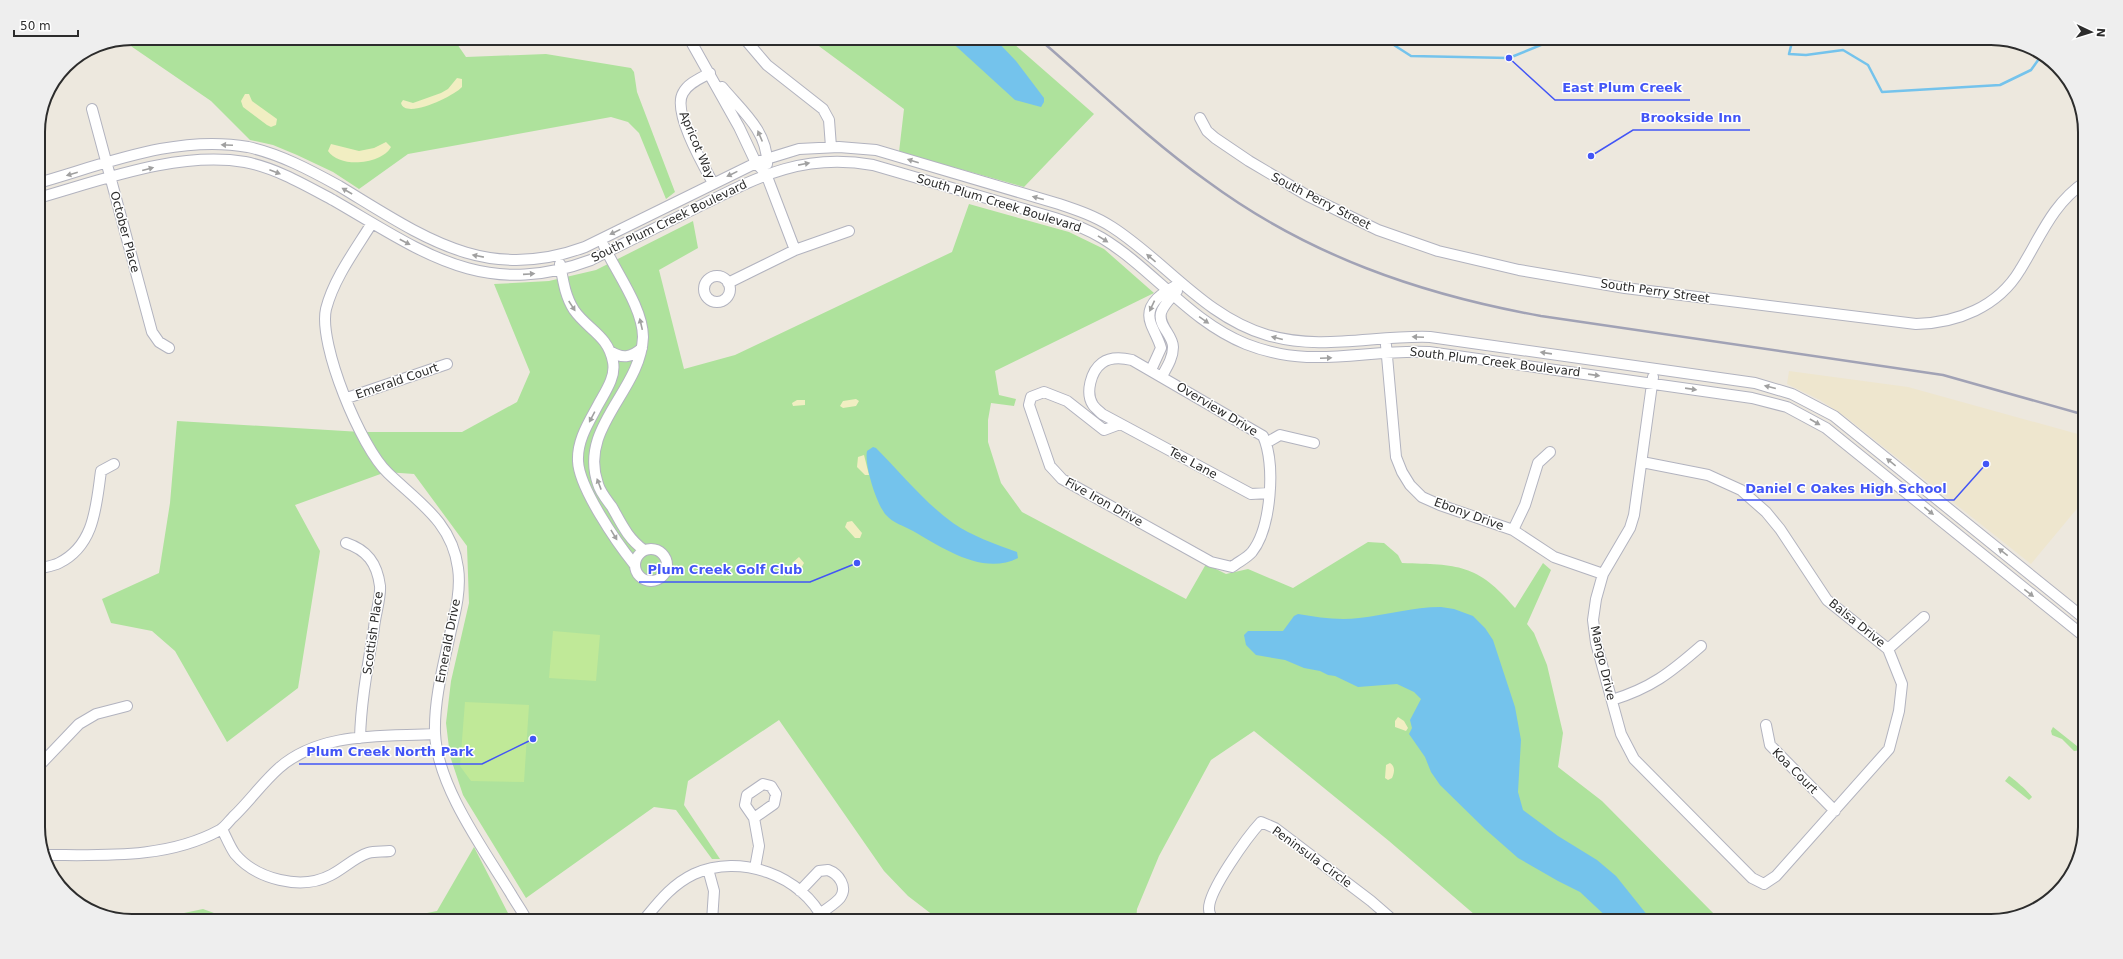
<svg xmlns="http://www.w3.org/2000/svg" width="2123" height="959" font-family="'DejaVu Sans',sans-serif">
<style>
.education{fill:#eee6ce}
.green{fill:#aee29c}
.sand{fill:#f1eec2}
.pitch{fill:#c0e998}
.water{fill:#74c3ec}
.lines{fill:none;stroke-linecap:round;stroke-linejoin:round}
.stream{stroke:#74c3ec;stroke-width:2.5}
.minor-casing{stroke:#b2b3bf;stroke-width:12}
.minor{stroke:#fff;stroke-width:10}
.rail{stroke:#a1a2b5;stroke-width:2.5}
.oneway{fill:#a0a0a0}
.labels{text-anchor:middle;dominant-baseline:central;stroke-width:3;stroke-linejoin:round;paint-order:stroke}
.street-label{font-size:12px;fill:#2c2c2c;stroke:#fff}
.rim{fill:none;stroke:#2c2c2c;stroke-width:2}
.leader{fill:none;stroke:#4255f6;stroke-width:1.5}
.callout-dot{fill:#4255f6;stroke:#fff;stroke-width:1.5}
.callout-label{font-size:13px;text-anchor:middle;font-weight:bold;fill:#4255f6;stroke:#fff;stroke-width:3;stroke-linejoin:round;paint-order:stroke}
</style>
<rect width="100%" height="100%" fill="#ede8de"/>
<path class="education" d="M1789,371L1908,387L2085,436V499L2031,564L1847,418L1820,400L1787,384Z"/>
<path class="green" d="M132,38H339L346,41V38H453L466,57L546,54L631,68L634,72L637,92L675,192L666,199L639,133L628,122L611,117L408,154L359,189L333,172L297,155L273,145L250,140L211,101L122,40Z
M808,38H1007L1094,114L1024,187L899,152L904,109Z
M969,204L1069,232L1104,249L1154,293L995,371L999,395L1016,399L1014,406L991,403L988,420V442L1001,483L1022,512L1186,599L1206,564L1226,574L1248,569L1293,588L1368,542L1384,543L1398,555L1402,563C1458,565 1477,563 1515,608L1543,563L1551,570L1527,624L1534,633L1547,665L1563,733L1558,767L1602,801L1721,921H1482L1389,841L1254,731L1211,760L1159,856L1137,909L1136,921H941L938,919L908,896L884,871L779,720L688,781L684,805L720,859H712L676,810L654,807L526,898L463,795L450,756L446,723L451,681L469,603L467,546L414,474L386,472L295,505L320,551L298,688L227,742L175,651L152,631L111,623L102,599L159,573L170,503L177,421L361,432H462L517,402L530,372L494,284L549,281L596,270L693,221L698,248L659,270L684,369L735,355L952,252Z
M2053,727L2082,750L2074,751L2062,739L2052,735L2051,731Z
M2009,776C2012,777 2030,793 2032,797L2029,800L2005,781Z
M474,847L512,921H387L437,911Z
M203,909L236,921L151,920Z"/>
<path class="sand" d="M457,78L462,79V87C454,96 405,120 401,103L403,100L413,103L441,93L448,89Z
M245,94H249L252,101L277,119L276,125L271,127L267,125L243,107L241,101Z
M386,142L391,147C382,164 340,169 328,151L331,144L359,151L374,148Z
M856,399L859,401L856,406L843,408L840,406L843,401Z
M797,400H805V405L793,406L792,403Z
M864,455L869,475H865L857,467L858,457Z
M852,521L862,533L860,538H855L845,527L847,522Z
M799,557L804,563L799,572L792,563Z
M1398,717L1404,721L1408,728L1406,731L1395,727V721Z
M1390,763C1396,767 1394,773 1392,778L1388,780L1385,778L1386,765Z"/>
<path class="pitch" d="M553,631L600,635L596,681L549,678Z
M465,702L529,705L524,782L471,781L460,766Z"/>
<path class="water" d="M947,38H994L1016,61L1044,98V102L1041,107L1015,100Z
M873,447L876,448C901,473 924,502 953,523C972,536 995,544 1017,552L1018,558C983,576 943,548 913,531C904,526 893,523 886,515C877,505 864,465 867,451Z
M1441,607L1454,609L1473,616L1485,628L1493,640L1515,707L1521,740L1518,792L1523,810L1558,836L1597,860L1616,876L1652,921H1611L1580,892L1558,881L1518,858L1485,829L1440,785L1431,772L1425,757L1409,734L1412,728L1410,720L1421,699L1414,692L1397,684L1358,687L1335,676L1328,675L1320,671L1304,668L1285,660L1256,655L1246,645L1244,635L1248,631H1283L1294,616L1298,614C1318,617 1338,621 1359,618C1386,615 1413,607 1441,607Z"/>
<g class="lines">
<path class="stream" d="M1383,38L1411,56L1509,58L1558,38
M1793,38L1789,54L1806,55L1843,50L1868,65L1882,92L2000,85L2031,70L2041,56"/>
<defs>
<path id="minor" d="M689,38L739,127L756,163L766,174L795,250
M744,38L767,65L823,109L829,120L831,147
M710,73C701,78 688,83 683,93C672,111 703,165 713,183
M722,87C741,110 768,131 767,164
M92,109L152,332L159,342L169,348
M1200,118L1207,131L1215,138L1249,161L1308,196L1378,230L1438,251L1519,270L1625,288L1916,324C1957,323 1998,307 2020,270C2040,238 2052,204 2085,182
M38,183C105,164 177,134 248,147C280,154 310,170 339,186C422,236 485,284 585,247L760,161L799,149L839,147L876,150L1059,204C1077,210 1095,216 1112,227C1165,261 1205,317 1267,335C1321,351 1375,335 1430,337L1755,383L1792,394L1834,416L2085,619
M38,198C102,180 177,151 245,162C276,168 305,185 333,200C423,252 483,300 591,260C624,243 658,227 692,210C754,179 800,152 873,165L1055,218C1071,223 1087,229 1102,238C1153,269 1189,321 1246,344C1312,370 1362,349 1429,352L1752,398L1787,407L1826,428L2085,637
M372,223C356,249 334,278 326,309C318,344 361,448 388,473C418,502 452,522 458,568C461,588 456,610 451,630C444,663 434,698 435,733C437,786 484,850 511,894C516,903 523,912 527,921
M604,246C616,272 643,308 643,337C641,391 578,427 598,484C600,492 607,500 612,507C621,523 628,539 644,550
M560,264C563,280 565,296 574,310C588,330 608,335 613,362C616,377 605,392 598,405C589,422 577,440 578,461C579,488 617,543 634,564
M704 289a13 13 0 1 1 26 0a13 13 0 1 1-26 0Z
M728,283L795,250L849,231
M1386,345L1396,457L1402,472L1410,485L1422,497L1440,505L1513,530L1554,557L1603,574
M610,351C622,359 631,358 642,348
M1151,370L1161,348C1159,340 1154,332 1151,324C1143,303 1165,291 1181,283
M1162,376C1167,367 1173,358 1173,347C1173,335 1158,326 1161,313C1163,305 1172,297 1177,291
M347,398L447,364
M1120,424L1104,430L1067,401L1044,392L1031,397L1029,405L1050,466L1062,479L1211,562L1232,567C1238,562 1247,558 1252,552C1271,528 1276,464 1263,436L1132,360C1123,358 1110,357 1102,363C1091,371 1085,393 1093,405C1095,408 1099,411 1102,414L1251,494L1269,493
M1266,443L1280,435L1314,443
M1642,462L1708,475L1741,490L1766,512L1780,529L1827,600L1888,649L1902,684L1899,711L1889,749L1776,876L1764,884L1752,878L1634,759L1621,734L1596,643L1593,620L1596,599L1603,574L1630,528L1634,515L1653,377
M1513,530L1525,505L1538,463L1550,452
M346,543C367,550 377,563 380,586C381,598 375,615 374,628C368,665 361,701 360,738
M635 565a16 16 0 1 1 32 0a16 16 0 1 1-32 0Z
M38,569C45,567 53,566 59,563C95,545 96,506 101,471L114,464
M1888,649L1924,617
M1612,700C1651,688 1670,673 1701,646
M1766,725L1770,745L1835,811
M38,767L79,724L96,714L127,706
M754,818L745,805L747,795L763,784L771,786L776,794L774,804L754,818L759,846L755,868
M222,829C226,837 230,847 235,854C256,879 301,891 331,875C343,869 355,857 368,853C375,851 383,852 390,851
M46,855C105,855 167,859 220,830C225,827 229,821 233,817C249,802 262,783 279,768C321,731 383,737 435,734
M708,869L714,891L712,921
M800,891L819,871L828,870C839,874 848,887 840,898C835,904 826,909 820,914
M643,921C658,903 671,885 694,874C740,853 802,875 824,921
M1213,921C1211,917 1209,913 1209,909C1208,891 1248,836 1261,822L1275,828L1371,901L1394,921"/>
</defs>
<use href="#minor" class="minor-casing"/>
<use href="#minor" class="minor"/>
<path class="rail" d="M1038,38C1094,86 1147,138 1207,181C1307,255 1419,294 1541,316L1943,375L2085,415"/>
</g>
<defs><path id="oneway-solid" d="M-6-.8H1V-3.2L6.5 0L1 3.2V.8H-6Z"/></defs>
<g class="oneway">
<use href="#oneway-solid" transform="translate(760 136) rotate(-113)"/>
<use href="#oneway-solid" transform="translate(227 145) rotate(-177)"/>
<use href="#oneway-solid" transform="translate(913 161) rotate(-163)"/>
<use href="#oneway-solid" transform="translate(804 164) rotate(-11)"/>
<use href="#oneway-solid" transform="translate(148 169) rotate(-15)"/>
<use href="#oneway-solid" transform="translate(275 172) rotate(21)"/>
<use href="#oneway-solid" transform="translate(72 174) rotate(164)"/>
<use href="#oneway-solid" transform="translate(732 174) rotate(154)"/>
<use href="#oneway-solid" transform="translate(347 191) rotate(-150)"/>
<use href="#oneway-solid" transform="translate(1038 198) rotate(-165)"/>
<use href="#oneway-solid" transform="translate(615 232) rotate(154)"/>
<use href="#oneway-solid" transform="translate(1103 239) rotate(32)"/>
<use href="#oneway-solid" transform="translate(405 242) rotate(28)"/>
<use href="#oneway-solid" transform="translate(478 256) rotate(-169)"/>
<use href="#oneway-solid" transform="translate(1151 258) rotate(-140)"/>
<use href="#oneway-solid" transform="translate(529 274) rotate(-4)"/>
<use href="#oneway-solid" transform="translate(572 306) rotate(57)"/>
<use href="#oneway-solid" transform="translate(1152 306) rotate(115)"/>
<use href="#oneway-solid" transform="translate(1204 320) rotate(35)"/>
<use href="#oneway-solid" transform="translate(641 324) rotate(-103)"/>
<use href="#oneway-solid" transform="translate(1418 337) rotate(-178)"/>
<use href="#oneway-solid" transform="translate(1277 338) rotate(-166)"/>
<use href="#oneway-solid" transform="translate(1546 353) rotate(-172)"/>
<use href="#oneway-solid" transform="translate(1326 358) rotate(-2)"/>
<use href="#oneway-solid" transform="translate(1594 375) rotate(8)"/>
<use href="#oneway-solid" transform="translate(1770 387) rotate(-166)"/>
<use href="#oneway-solid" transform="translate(1691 389) rotate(8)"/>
<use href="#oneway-solid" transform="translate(592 417) rotate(118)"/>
<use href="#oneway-solid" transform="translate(1815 422) rotate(30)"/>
<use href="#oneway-solid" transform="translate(1891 462) rotate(-141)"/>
<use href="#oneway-solid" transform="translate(599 484) rotate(-111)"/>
<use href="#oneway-solid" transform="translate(1929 511) rotate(39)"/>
<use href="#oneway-solid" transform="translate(614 535) rotate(59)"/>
<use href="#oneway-solid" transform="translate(2003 552) rotate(-142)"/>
<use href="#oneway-solid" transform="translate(2029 593) rotate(38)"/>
</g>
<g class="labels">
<g class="street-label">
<text transform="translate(697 145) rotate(67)">Apricot Way</text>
<text transform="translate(1321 201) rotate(27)">South Perry Street</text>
<text transform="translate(999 203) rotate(17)">South Plum Creek Boulevard</text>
<text transform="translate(669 221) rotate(-26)">South Plum Creek Boulevard</text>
<text transform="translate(125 232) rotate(75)">October Place</text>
<text transform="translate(1655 291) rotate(8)">South Perry Street</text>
<text transform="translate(1495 362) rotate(7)">South Plum Creek Boulevard</text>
<text transform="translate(397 381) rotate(-19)">Emerald Court</text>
<text transform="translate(1217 409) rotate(31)">Overview Drive</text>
<text transform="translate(1193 463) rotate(28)">Tee Lane</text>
<text transform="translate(1104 502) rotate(29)">Five Iron Drive</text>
<text transform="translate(1469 514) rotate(20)">Ebony Drive</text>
<text transform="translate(1857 623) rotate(39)">Balsa Drive</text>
<text transform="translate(373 633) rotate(-82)">Scottish Place</text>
<text transform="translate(448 641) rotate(-79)">Emerald Drive</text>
<text transform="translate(1603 663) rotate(77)">Mango Drive</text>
<text transform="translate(1795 771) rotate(45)">Koa Court</text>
<text transform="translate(1312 857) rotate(36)">Peninsula Circle</text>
</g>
</g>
<path d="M0 0H2123V959H0ZM132 45H1991A87 87 0 0 1 2078 132V827A87 87 0 0 1 1991 914H132A87 87 0 0 1 45 827V132A87 87 0 0 1 132 45Z" fill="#eee" fill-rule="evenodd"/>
<path class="rim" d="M132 45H1991A87 87 0 0 1 2078 132V827A87 87 0 0 1 1991 914H132A87 87 0 0 1 45 827V132A87 87 0 0 1 132 45Z"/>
<path class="leader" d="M1509 58L1555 100H1690M1591 156L1633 130H1750M1986 464L1954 500H1737M857 563L810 582H639M533 739L482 764H299"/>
<g class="callout-dot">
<circle cx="1509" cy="58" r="4"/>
<circle cx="1591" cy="156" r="4"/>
<circle cx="1986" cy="464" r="4"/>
<circle cx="857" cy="563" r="4"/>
<circle cx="533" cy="739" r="4"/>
</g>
<g class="callout-label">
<text x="1622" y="92">East Plum Creek</text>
<text x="1691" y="122">Brookside Inn</text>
<text x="1846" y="493">Daniel C Oakes High School</text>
<text x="725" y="574">Plum Creek Golf Club</text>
<text x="390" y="756">Plum Creek North Park</text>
</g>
<g transform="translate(2091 32) rotate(94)" stroke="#ffffff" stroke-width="3" paint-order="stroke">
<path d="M0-3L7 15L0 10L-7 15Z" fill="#2c2c2c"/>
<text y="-6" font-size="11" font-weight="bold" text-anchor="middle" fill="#2c2c2c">N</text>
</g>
<path d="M14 30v6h64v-6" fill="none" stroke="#2c2c2c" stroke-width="2"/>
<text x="20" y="30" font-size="12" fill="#2c2c2c" stroke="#ffffff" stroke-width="3" paint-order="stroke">50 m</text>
</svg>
